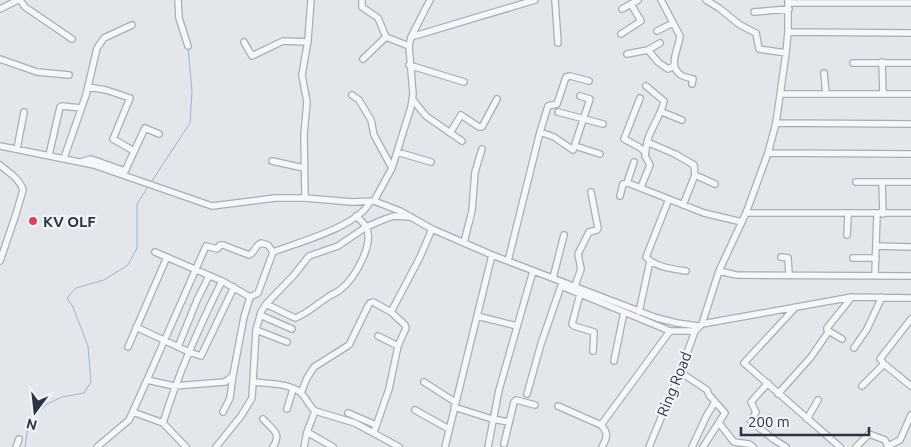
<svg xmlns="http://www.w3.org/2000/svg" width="911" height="447" font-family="Ubuntu,sans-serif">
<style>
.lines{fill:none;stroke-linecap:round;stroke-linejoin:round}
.stream{stroke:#9cb5cd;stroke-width:1}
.minor-casing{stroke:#a8adb6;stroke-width:8}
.minor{stroke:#f6f7f9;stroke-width:5.5}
.poi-dot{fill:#d4445d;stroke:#f3f5f8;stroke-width:2}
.labels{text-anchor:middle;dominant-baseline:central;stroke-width:4.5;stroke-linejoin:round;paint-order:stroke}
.poi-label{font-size:15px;font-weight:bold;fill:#2a3444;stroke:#f3f5f8;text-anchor:start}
.street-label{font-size:15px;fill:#2a3444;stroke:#f3f5f8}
</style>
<rect width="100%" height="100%" fill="#e3e6eb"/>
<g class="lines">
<path class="stream" d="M181,5L182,0
M152,181L190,123L192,91L188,47
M25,447L29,420L47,404L62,397L84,393L91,382L88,346L73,307L67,298L76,288L104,280L128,265L137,248V204L148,187"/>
<defs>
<path id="minor" d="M20,0L25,7L72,39
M178,0L179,18L188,46
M362,0V7L378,18L386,37
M555,0L558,43
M661,0L680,36C679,48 667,66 681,75C684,77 689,78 693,79L692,84
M706,0L719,8L740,25L756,33L759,49L786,53
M788,3H911
M0,9L18,0
M622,9L638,0
M754,12L789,9
M657,31L673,23
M788,32L911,33
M621,34L641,21L631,4
M411,37L535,0
M244,42L252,56L283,41L308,42
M648,50L660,43
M627,54L648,50L658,62L668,69L674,66
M0,59L37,72L69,75
M363,59L386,37L409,46
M882,62L883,94
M853,63H911
M409,65L464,82
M824,73L826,94
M646,86L664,101C661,116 651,127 647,142L675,154L694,165L695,175
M88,87L106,90L130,98L113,139L134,151
M781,94H911
M352,95L359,100L371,120L374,135L392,168
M640,98L624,139L639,147L645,152
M413,100L426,116L462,141
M558,112L603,124
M662,112L682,120
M776,123L911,124
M540,132L548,106L557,104L566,77L570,76L589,81
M450,133L461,115L479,127H482L497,99
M0,146L94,165L212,206L275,198H305L352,202L374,201L400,211L432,229L492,255L657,318L677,323L698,326
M575,146L600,154
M17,149L24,112
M397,152L431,162
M768,153L911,154
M49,155L60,107L62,106L81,108
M64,158L86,95L97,48L104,38L132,25
M272,161L304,168
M81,162L91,159L125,171L145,128L159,134
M0,165C8,172 20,179 23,190L16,214L0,261
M856,182H882L883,214
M882,182H911
M627,183L634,162
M641,187L650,165L645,156L647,142
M620,196L623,184L628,183L704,213L742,222
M305,198L304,134L307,102L302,75L308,40L311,0
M669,199L646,257C655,267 672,269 686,271
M374,201L392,168L411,107L413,94L409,46L411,37L430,0
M683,205L695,175L715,184
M746,213H911
M847,235L848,214
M464,242L472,211L475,172L482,149
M876,246L911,247
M155,252L222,281L250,297
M781,257L788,258L789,274
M853,258H876
M508,261L540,132L554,137L573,150L590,99L580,96
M719,271L736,275L911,276
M875,275L877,214
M553,278L564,235
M561,286L670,331
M575,286L581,269L578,254L589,232L597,230L598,228L591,192
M580,294L572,324L574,326L594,332L593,351
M266,304L295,318C307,314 317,304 328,297C332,294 337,293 341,289C354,279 375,244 366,227C364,223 359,219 356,216
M794,309L744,363L840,447
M391,312L420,257L432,229
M639,312L650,261
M260,315L292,329
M477,316L517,326
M911,319L880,359L884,364L911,386
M702,324L852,297L911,298
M136,327L189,352L201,356L234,287
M256,330L287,342
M378,336L398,346
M842,339L827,330V328L852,297
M128,347L167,257
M178,347L197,300L209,276
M854,348L867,329L882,297
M614,361L624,312
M680,372L707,390L709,395L725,413L703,447
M147,380L206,246L217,249L220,245H223L249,255C255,253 255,245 261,243L268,245L273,252
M254,382C268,384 288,383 300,392C306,397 309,406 315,411
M424,382L455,402
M768,383L751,402L756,412L751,421L773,439L786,447
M862,386L884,364
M301,393L307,378L314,367L349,345L368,306L370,303L373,302L391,312L405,325L406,328L398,346L389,389L374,432
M527,394L541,344L562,283
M778,394L811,357L829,331
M558,406L601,425
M454,407L492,419L509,422
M287,409L293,389
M415,410L449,429
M133,412L163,423L186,447
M223,412L230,398L233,375
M348,413L376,425
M263,419C273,430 282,433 273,447
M807,419L818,400
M163,423C178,374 199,327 222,281
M719,423L734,442L749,444L753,447
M307,432L333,447
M504,444L514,402L516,400L535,405
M888,446L900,440L911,415
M16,447L19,439
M97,447L129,420L147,380L174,386L225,382L229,379L233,375L244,317L250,297L258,293L273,252C299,242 357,227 370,202
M216,447L241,416L252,398L256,330L261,312L266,304L294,275L309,256L338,246L366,227L385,219L394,216L411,217
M304,447L307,432L315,411L355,423L399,447
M445,447L492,255
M488,447L499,390L533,271
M602,447C607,438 609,433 601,425L670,331H695
M649,447L680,372L695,331L702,324L719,271L746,213L768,153L776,123L786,53L788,32V0
M692,447L707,415L715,402
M856,447L869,434L885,440L888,447"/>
</defs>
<use href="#minor" class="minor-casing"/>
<use href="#minor" class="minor"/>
</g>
<circle class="poi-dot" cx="33" cy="221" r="5"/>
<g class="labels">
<g class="poi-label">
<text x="43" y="221">KV OLF</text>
</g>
<g class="street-label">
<text transform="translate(674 384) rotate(-68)">Ring Road</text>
</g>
</g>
<g transform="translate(35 412) rotate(195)" stroke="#f3f5f8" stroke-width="4" paint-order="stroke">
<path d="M0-4L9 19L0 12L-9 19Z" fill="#2a3444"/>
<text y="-8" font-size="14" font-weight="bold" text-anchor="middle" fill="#2a3444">N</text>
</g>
<path d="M741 427v8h128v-8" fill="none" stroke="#2a3444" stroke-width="2.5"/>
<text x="748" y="427" font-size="15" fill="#2a3444" stroke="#f3f5f8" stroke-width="4" paint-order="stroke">200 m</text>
</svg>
